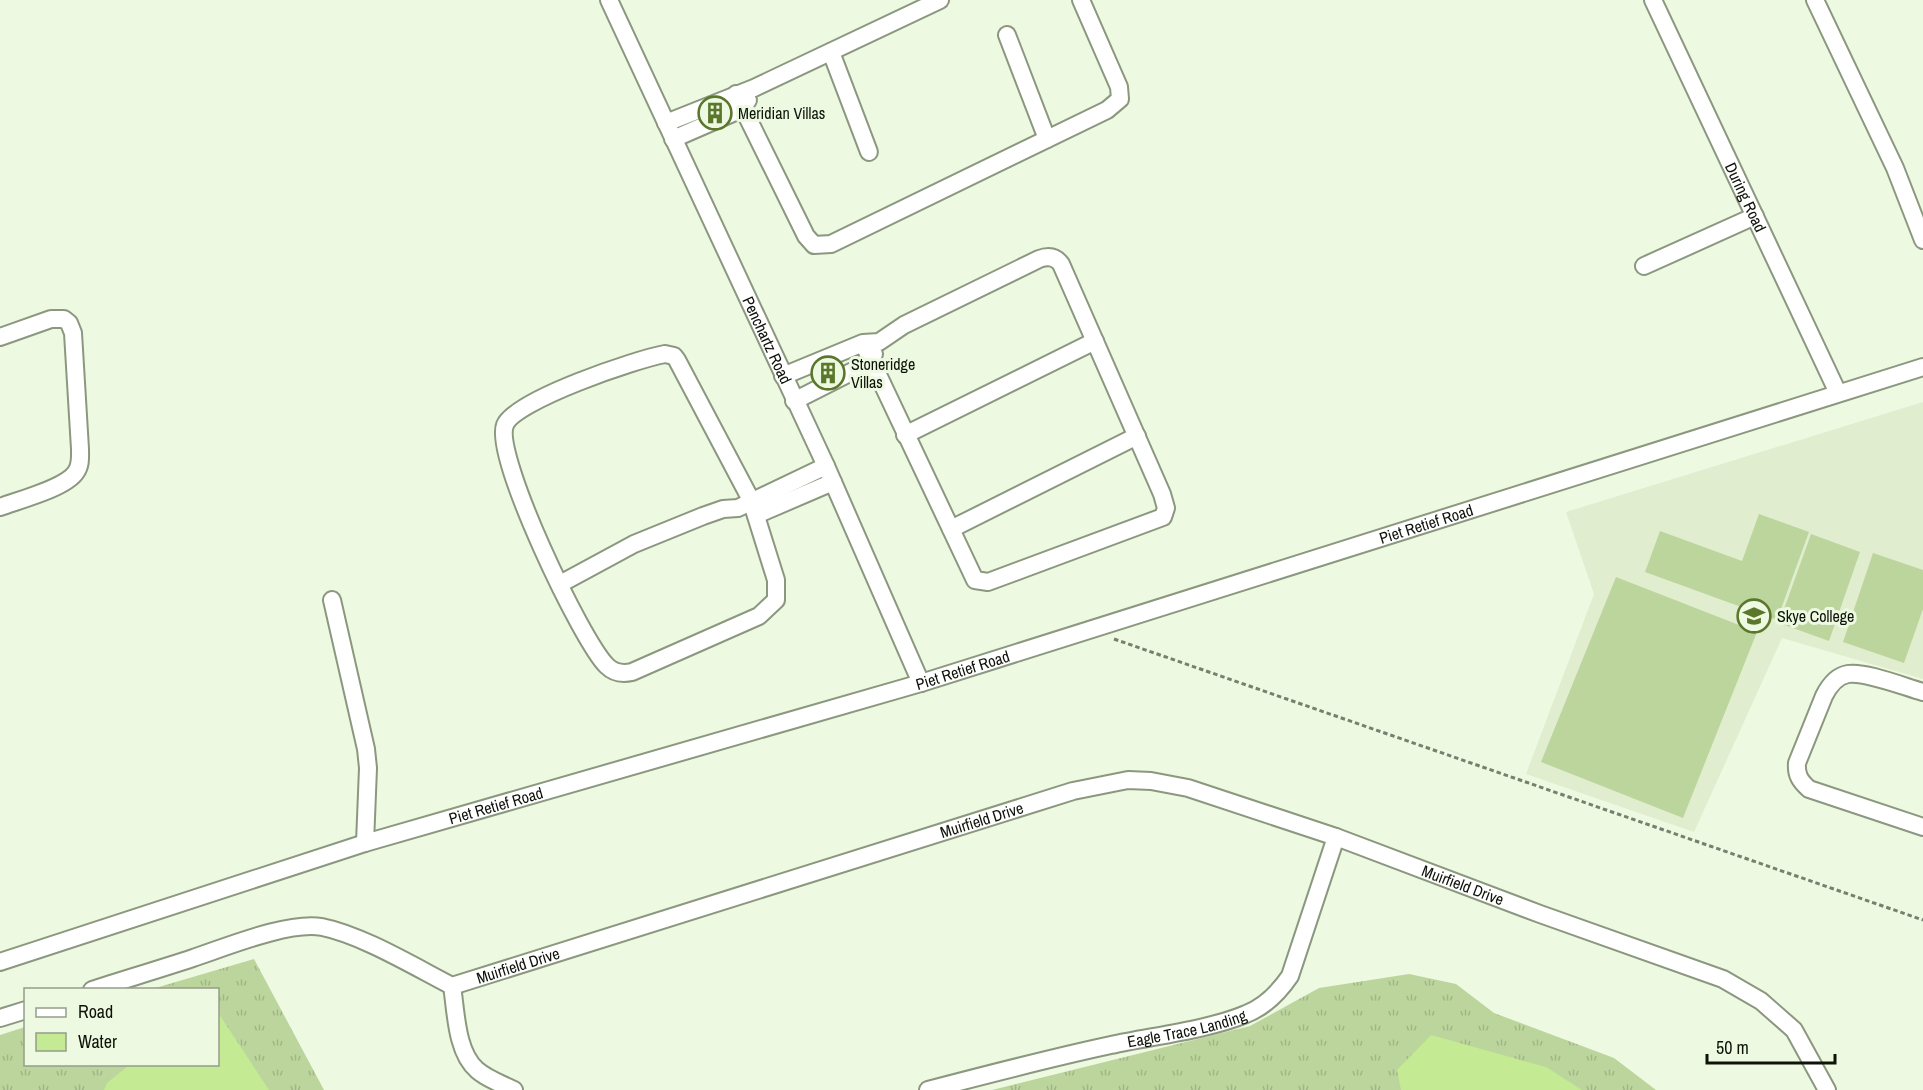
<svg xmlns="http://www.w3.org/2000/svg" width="1923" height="1090" font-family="'Archivo Narrow',sans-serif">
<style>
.built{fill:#e0eecf}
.grass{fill:url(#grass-tufts)}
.garden{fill:#bcd59d}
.water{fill:#c4ea93}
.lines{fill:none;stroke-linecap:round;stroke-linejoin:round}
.minor-casing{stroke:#8c977f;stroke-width:20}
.path{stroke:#777f6f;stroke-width:3;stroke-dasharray:4.5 3;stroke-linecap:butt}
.minor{stroke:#fff;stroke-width:16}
.labels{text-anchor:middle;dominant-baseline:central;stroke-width:6;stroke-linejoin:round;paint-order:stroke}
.poi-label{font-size:16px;fill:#0e1209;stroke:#edf9e0;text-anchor:start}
.street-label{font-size:16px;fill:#0e1209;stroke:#edf9e0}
</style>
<defs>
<pattern id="grass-tufts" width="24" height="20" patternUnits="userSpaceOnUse" patternTransform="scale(1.5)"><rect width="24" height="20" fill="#bcd59d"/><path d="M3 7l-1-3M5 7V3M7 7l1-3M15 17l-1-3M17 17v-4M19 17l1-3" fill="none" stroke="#a0b686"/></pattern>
</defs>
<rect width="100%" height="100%" fill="#edf9e0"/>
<path class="built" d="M1923,402V679L1782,638L1694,832L1526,774L1594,594L1566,512Z"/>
<path class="grass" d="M254,959L324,1090H0V1035L25,1027L26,1064H218V990L152,989Z
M1409,974L1456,984L1494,1013L1614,1058L1656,1090H992L1250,1026L1319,988Z"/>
<path class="garden" d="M1759,514L1809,532L1777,620L1645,572L1660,531L1742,561Z
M1811,534L1860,552L1829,641L1779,623Z
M1873,553L1923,570V609L1904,663L1843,642Z
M1616,577L1757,632L1683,818L1541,762Z"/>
<path class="water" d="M219,1014L269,1090H104L107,1083L129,1065L218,1064Z
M1431,1035L1546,1067L1582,1090H1401L1397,1070Z"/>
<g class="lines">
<defs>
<g id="minor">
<path id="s1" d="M609,0L826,466L921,683"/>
<path id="s2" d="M1653,0L1838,393"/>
<path d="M1815,0L1895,168L1923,240"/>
<path d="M1007,35L1047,139"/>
<path d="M831,52L869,152"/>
<path d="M736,94L806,236L814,245L831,244L1107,110L1120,99L1119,87L1081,0"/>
<path d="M666,123L754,88L940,0"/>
<path d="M673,139L742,109L748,100"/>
<path d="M1644,266L1755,216"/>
<path d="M0,337L51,319H64L69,323L73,333L80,449C80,457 81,465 76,472C66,488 19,500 0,507"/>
<path d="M665,354L674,356L677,360L751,500L776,580V600L759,616L632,672C623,674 614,673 607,666C582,642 493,456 505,425C515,400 637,359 665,354Z"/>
<path d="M783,376L863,343L879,342L904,325L1039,259C1047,256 1055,256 1061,264L1162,494L1166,508L1163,517L988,582L975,580L863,343"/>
<path d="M794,401L871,362L874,354"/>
<path d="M905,435L1095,341"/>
<path d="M756,515L833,482"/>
<path d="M951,529L1137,436"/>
<path d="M560,584L634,544L703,516L723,509L738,508L826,466"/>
<path d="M332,600L366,749L368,768L365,843"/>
<path d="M1923,692C1905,687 1865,671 1848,674C1836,676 1829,686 1824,696L1797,763C1796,775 1800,781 1809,789L1923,827"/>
<path id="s3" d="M0,962L365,843L921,683L1923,367"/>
<path d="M452,986C456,1011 456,1052 477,1070C487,1079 502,1084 514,1090"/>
<path id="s4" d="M92,990C126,979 160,969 193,958C226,947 289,921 322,927C362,935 415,967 452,986L1073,791L1128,780L1151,781L1188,788L1336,837L1540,914L1723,979L1761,1001L1794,1030L1827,1090"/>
<path d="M0,1018L26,1010"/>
<path id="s5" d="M928,1090C989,1074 1050,1058 1111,1045C1152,1036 1208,1030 1246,1014C1264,1007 1279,992 1290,976L1336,837"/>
</g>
</defs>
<use href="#minor" class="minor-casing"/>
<path class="path" d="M1114,639L1923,920"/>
<use href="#minor" class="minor"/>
</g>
<defs>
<symbol id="building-ring" viewBox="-11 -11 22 22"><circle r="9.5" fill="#edf9e0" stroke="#5a772c" stroke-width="1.5"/><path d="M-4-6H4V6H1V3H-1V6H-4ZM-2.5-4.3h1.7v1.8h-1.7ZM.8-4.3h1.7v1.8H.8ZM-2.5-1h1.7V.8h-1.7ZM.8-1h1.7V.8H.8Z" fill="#5a772c"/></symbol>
<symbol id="school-ring" viewBox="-11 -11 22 22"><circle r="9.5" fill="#edf9e0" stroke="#5a772c" stroke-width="1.5"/><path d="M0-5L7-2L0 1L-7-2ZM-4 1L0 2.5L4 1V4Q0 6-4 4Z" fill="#5a772c"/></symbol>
</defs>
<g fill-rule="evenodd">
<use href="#building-ring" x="696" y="94" width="38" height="38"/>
<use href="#building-ring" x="809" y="354" width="38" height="38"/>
<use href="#school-ring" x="1735" y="597" width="38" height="38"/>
</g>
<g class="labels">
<g class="poi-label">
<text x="738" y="113">Meridian Villas</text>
<text x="851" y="364">Stoneridge<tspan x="851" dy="18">Villas</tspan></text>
<text x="1777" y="616">Skye College</text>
</g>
<g class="street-label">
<text stroke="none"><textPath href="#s2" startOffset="218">During Road</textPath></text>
<text stroke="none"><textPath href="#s1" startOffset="375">Penchartz Road</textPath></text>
<text stroke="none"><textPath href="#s3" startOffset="1492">Piet Retief Road</textPath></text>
<text stroke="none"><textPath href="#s3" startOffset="1006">Piet Retief Road</textPath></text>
<text stroke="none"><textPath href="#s3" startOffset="520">Piet Retief Road</textPath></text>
<text stroke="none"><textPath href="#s4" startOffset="938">Muirfield Drive</textPath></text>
<text stroke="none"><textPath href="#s4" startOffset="1442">Muirfield Drive</textPath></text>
<text stroke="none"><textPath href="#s4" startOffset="452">Muirfield Drive</textPath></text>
<text stroke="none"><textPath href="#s5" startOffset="266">Eagle Trace Landing</textPath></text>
</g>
</g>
<rect x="24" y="988" width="195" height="78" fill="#edf9e0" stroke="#949d8a" stroke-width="1.5"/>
<rect x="36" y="1008" width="30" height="9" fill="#ffffff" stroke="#949d8a" stroke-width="1.5"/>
<text x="78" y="1018" font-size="18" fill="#0e1209">Road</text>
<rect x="36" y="1033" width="30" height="18" fill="#c4ea93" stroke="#949d8a" stroke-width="1.5"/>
<text x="78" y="1048" font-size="18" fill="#0e1209">Water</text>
<path d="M1707 1054v9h128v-9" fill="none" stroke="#0e1209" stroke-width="3"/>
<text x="1716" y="1054" font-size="18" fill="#0e1209" stroke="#edf9e0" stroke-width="4.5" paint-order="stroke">50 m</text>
</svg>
